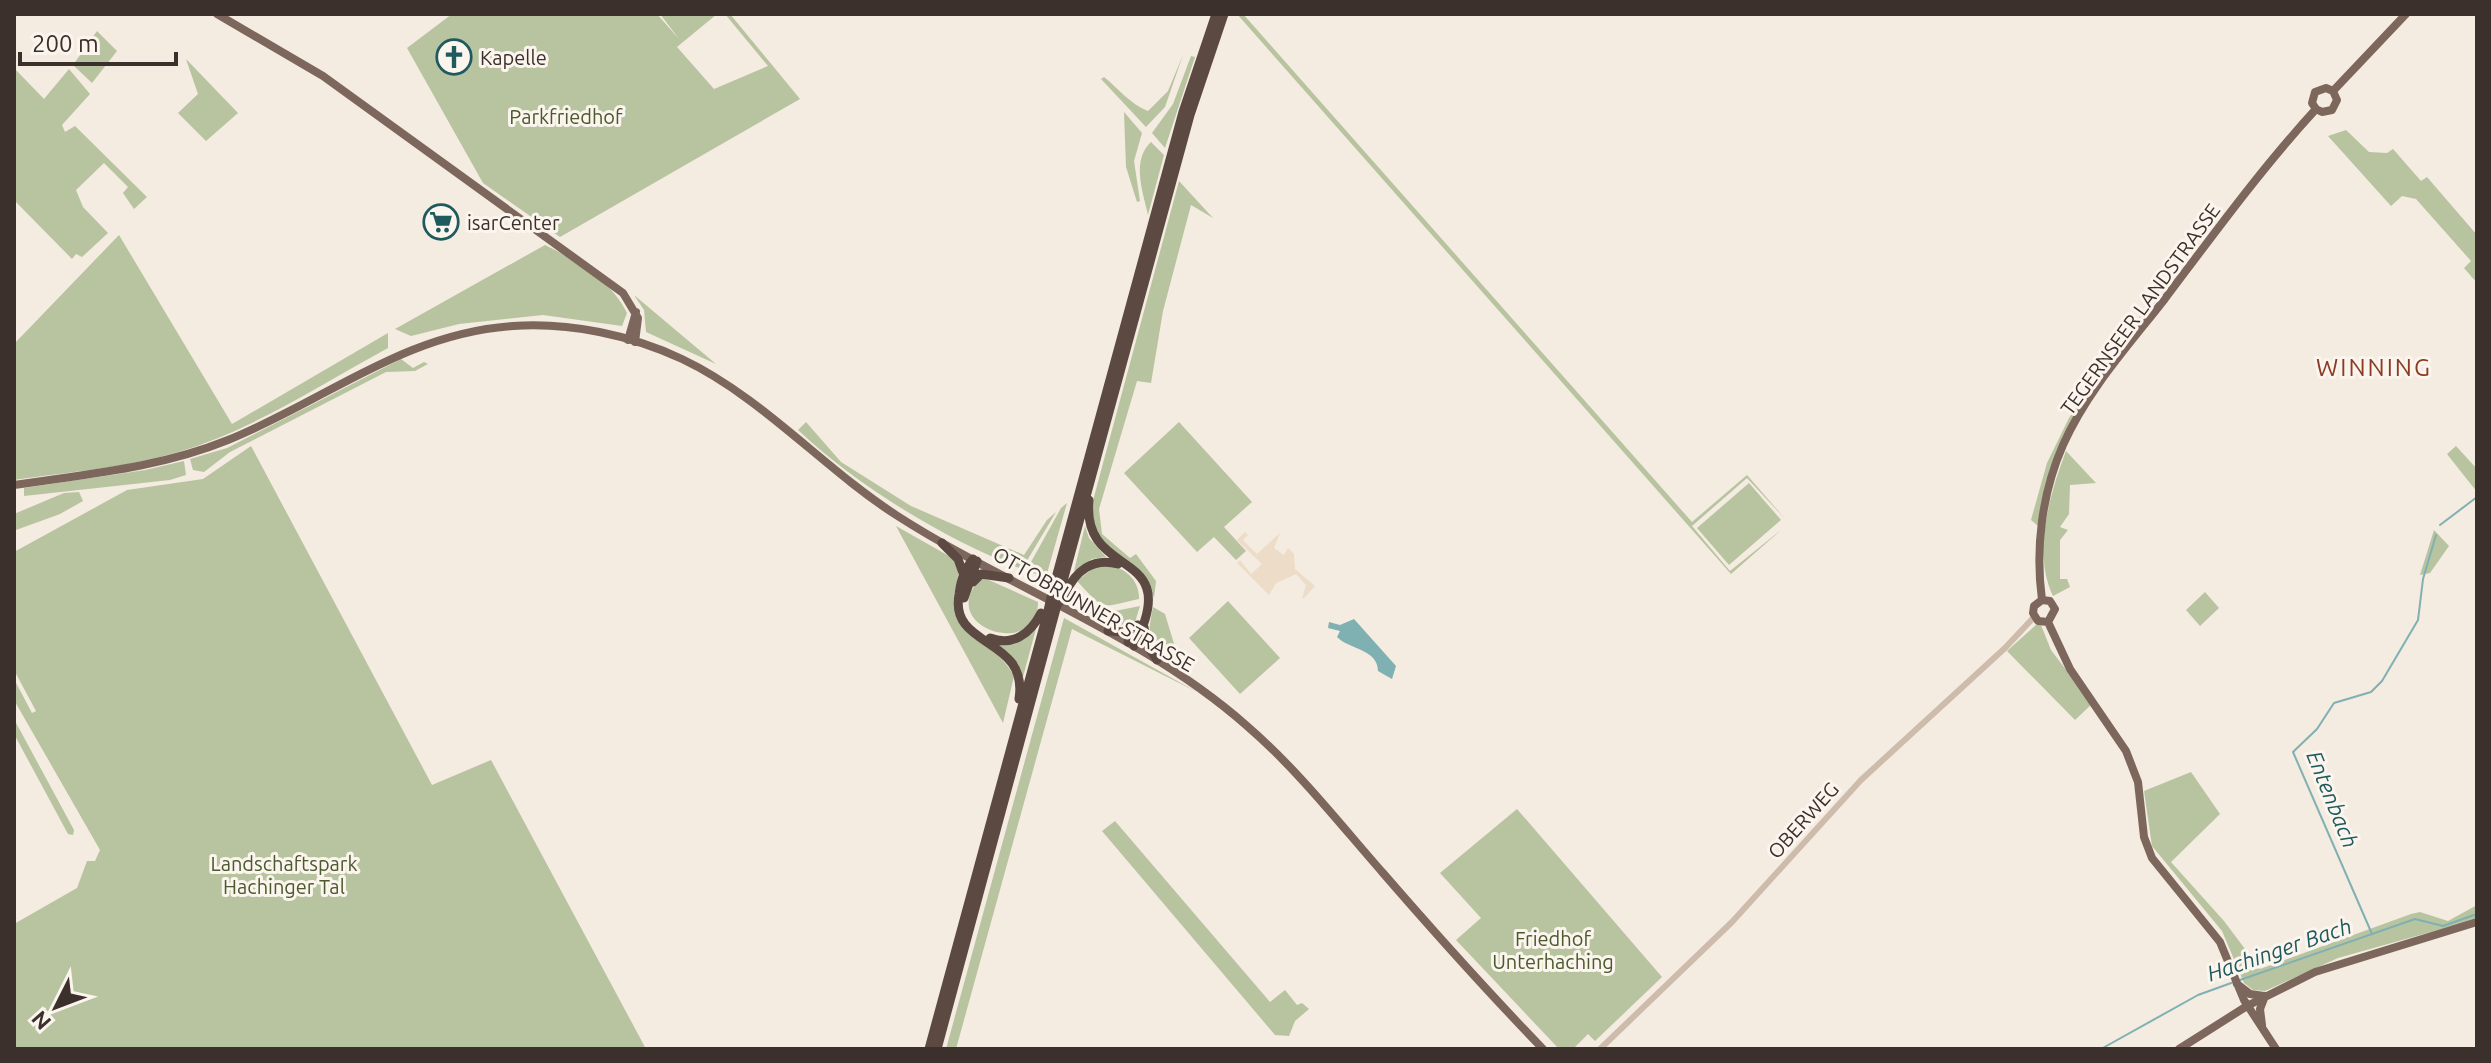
<svg xmlns="http://www.w3.org/2000/svg" width="2491" height="1063" font-family="Ubuntu,sans-serif">
<style>
.green{fill:#b8c4a0}
.plaza{fill:#ecdcc8}
.water{fill:#7fb0b2}
.lines{fill:none;stroke-linecap:round;stroke-linejoin:round}
.stream{stroke:#7fb0b2;stroke-width:2}
.minor{stroke:#cdbbac;stroke-width:6}
.major{stroke:#7d675c;stroke-width:8}
.highway{stroke:#5c4a42;stroke-width:9}
.highway-bridge{stroke:#5c4a42;stroke-width:9}
.labels{text-anchor:middle;dominant-baseline:central;stroke-width:6;stroke-linejoin:round;paint-order:stroke}
.poi-label{font-size:20px;fill:#3b302b;stroke:#fbf5ee;text-anchor:start}
.park-label{font-size:20px;fill:#4a5a2e;stroke:#fbf5ee}
.street-label{font-size:20px;fill:#3b302b;stroke:#fbf5ee}
.water-label{font-size:22px;font-style:italic;fill:#1f5a5e;stroke:#fbf5ee}
.quarter-label{font-size:24px;letter-spacing:2px;fill:#8c3b22;stroke:#fbf5ee}
</style>
<rect width="100%" height="100%" fill="#f4ebe1"/>
<path class="green" d="M452,14H657L679,39L660,14H717L677,47L714,89L768,66L725,14H730L800,99L560,237L483,183L407,48Z
M1237,14H1243L1692,522L1747,475L1787,521L1747,478L1692,526L1730,571L1781,530L1731,574Z
M97,31L117,51L92,83L73,65Z
M1183,55L1165,107L1146,127L1101,79L1104,77C1119,89 1130,104 1148,111L1168,91Z
M1191,56L1195,57L1165,148L1152,133L1173,104Z
M186,59L238,113L206,141L178,113L198,94Z
M14,68L44,99L69,69L90,94L62,125L65,132L75,126L147,197L134,209L123,193L128,187L104,163L76,190L83,207L108,233L82,257L76,254L72,259L14,200Z
M1124,112L1142,133L1134,161L1140,201L1137,202L1126,167Z
M2346,130L2369,152L2387,153L2393,149L2421,181L2427,177L2477,235V283L2464,268L2471,261L2416,199L2402,196L2391,206L2328,136Z
M1151,142L1164,155L1148,215C1143,192 1131,161 1151,142Z
M1179,181L1213,218L1191,205L1163,311L1151,383L1137,381L1099,509L1102,534L1130,558L1136,554L1156,581L1154,598L1149,586L1099,544L1091,508Z
M119,235L232,424L388,333V348C320,385 253,430 178,452C126,468 68,472 14,480V344Z
M545,245C576,260 611,280 627,313L622,326L543,315L459,324L411,336L395,329Z
M634,295L716,364L646,332L644,310Z
M2140,316L2142,324L2068,429L2038,526L2031,520L2047,463L2069,418Z
M401,359L413,368L424,362L428,364L415,371L386,372L230,452L204,472L193,470L190,459L227,448Z
M806,422L841,462L911,506L1024,555L1047,520L1056,512L1022,569C946,540 857,486 798,430Z
M1179,422L1252,502L1224,527L1246,551L1236,560L1214,537L1197,552L1124,473Z
M251,446L432,785L491,760L646,1049H14V924L77,888L87,861H95L100,850L14,700V679L32,713L36,711L14,670V552L127,490L203,479Z
M2456,446L2477,469V492L2447,454Z
M2066,451L2096,483L2070,485L2069,514L2060,527L2068,530L2060,540V579H2067L2070,587L2053,596C2032,552 2050,494 2066,451Z
M184,461L186,475L170,480L24,496V488L145,470Z
M1749,483L1781,520L1729,565L1697,528Z
M79,492L83,501L60,514L16,530L14,514L64,493Z
M1067,503L1046,577L1026,571L1061,508Z
M896,526L949,556L958,566C960,580 952,592 954,604C958,627 1000,649 1014,676L1003,723Z
M1085,526L1089,538L1106,557L1092,559L1074,571Z
M2434,530L2449,546L2430,573L2420,575Z
M1105,565C1124,566 1140,580 1139,599C1100,607 1107,613 1077,581L1093,568Z
M982,577L1038,602C1038,661 932,627 982,577Z
M1074,589L1105,613L1140,606L1135,622L1127,627L1071,599Z
M2205,592L2219,608L2200,626L2186,610Z
M1228,601L1280,658L1240,694L1189,638Z
M1153,607L1165,614L1182,670C1148,648 1145,647 1153,607Z
M1064,618L1197,692L1072,629L956,1049H946Z
M2037,624L2041,625L2051,650L2092,704L2075,720L2007,651Z
M1036,629L1023,677L1012,656L999,645L1023,640Z
M14,719L74,830L73,835L68,834L14,734Z
M2191,772L2220,814L2171,862L2224,921L2260,969L2411,914L2420,912L2448,921L2477,905V919L2338,958L2265,991L2253,990L2244,983L2222,931L2152,846L2144,791Z
M1517,809L1662,977L1595,1041L1588,1034L1573,1049H1559L1456,940L1481,918L1440,873Z
M1115,821L1270,1002L1285,990L1297,1005L1302,1003L1309,1009L1295,1021L1289,1036L1275,1035L1102,831Z"/>
<path class="plaza" d="M1245,532L1248,535L1243,540L1257,554L1280,533L1274,548L1284,555L1288,548L1294,554L1295,569L1315,586L1305,597L1302,599L1306,585L1296,574L1276,583L1269,595L1237,563L1240,560L1251,574L1262,564L1237,540Z"/>
<path class="water" d="M1354,619L1396,666L1392,679L1378,671C1378,649 1348,649 1337,637L1340,631L1328,628L1329,622L1340,625Z"/>
<g class="lines">
<path class="stream" d="M2440,525L2477,497
M2372,934L2293,752L2317,729L2334,703L2371,692L2382,681L2418,620L2423,579L2436,535
M2240,980L2415,919L2443,926L2477,914
M2101,1049L2198,995L2234,982"/>
<path class="minor" d="M1600,1049L1732,922L1861,780L2005,648L2034,617"/>
<path class="major" d="M217,14L323,76L623,293L638,318L635,342
M2333,91L2406,14
M2316,109L2312,103L2315,92L2326,88L2333,91
M2316,109L2322,112L2332,110L2337,100L2333,91
M628,340L636,312
M14,485C87,474 159,468 228,440C325,401 404,333 513,326C569,322 631,335 682,359C762,397 822,467 896,515C1011,589 1143,634 1247,726C1298,770 1339,823 1383,873C1435,933 1488,992 1543,1049
M2042,600C2035,548 2042,493 2063,445C2087,391 2128,346 2164,300C2213,235 2261,169 2316,109
M2042,600L2034,606L2033,613L2038,621L2048,622
M2042,600L2050,601L2055,609L2048,622
M2048,622L2070,669L2126,751L2138,782L2144,837L2152,858L2220,942L2244,1000L2276,1049
M2237,984L2250,994L2264,996
M2262,1025L2260,1009L2265,996
M2179,1049L2247,1006L2315,972L2477,922"/>
<path class="highway" d="M1089,500C1081,582 1186,545 1134,646
M942,543L958,559L963,573
M973,559C964,570 961,580 959,594C949,649 1029,636 1019,699
M973,582L981,574L1009,578
M1053,589L1183,112L1216,14
M1060,592L1190,115L1224,14
M1065,594C1075,571 1093,557 1118,564
M964,598L977,561
M1144,627L1146,643L1157,660
M1108,631L1123,632L1137,625
M990,638C1013,647 1031,633 1041,613
M1128,642L1138,625
M929,1049L1047,615
M937,1049L1057,605"/>
<path class="highway-bridge" d="M1057,605L1065,594
M1047,615L1053,589"/>
</g>
<defs>
<symbol id="church-ring" viewBox="-11 -11 22 22"><circle r="9.5" fill="#fbf5ee" stroke="#1f5a5e" stroke-width="1.5"/><path d="M-1.2-6h2.4v3.5h3.3v2.4h-3.3V6h-2.4V-.1h-3.3v-2.4h3.3Z" fill="#1f5a5e"/></symbol>
<symbol id="supermarket-ring" viewBox="-11 -11 22 22"><circle r="9.5" fill="#fbf5ee" stroke="#1f5a5e" stroke-width="1.5"/><path d="M-6-5.5h2.5l.6 2H6L4.5 2H-2.5L-4.4-4H-6ZM-1.5 3.2a1.3 1.3 0 1 0 .1 0ZM3 3.2a1.3 1.3 0 1 0 .1 0Z" fill="#1f5a5e"/></symbol>
</defs>
<g fill-rule="evenodd">
<use href="#church-ring" x="434" y="37" width="40" height="40"/>
<use href="#supermarket-ring" x="421" y="202" width="40" height="40"/>
</g>
<g class="labels">
<g class="poi-label">
<text x="480" y="57">Kapelle</text>
<text x="467" y="222">isarCenter</text>
</g>
<g class="park-label">
<text x="566" y="116">Parkfriedhof</text>
<text x="284" y="863">Landschaftspark<tspan x="284" dy="23">Hachinger Tal</tspan></text>
<text x="1553" y="938">Friedhof<tspan x="1553" dy="23">Unterhaching</tspan></text>
</g>
<g class="street-label">
<text transform="translate(2140 309) rotate(-54)">TEGERNSEER LANDSTRASSE</text>
<text transform="translate(1094 609) rotate(30)">OTTOBRUNNER STRASSE</text>
<text transform="translate(1803 820) rotate(-48)">OBERWEG</text>
</g>
<g class="water-label">
<text transform="translate(2333 799) rotate(68)">Entenbach</text>
<text transform="translate(2279 949) rotate(-19)">Hachinger Bach</text>
</g>
<g class="quarter-label">
<text x="2374" y="367">WINNING</text>
</g>
</g>
<rect width="2491" height="1063" fill="none" stroke="#3b302b" stroke-width="32"/>
<g transform="translate(56 1007) rotate(228)" stroke="#fbf5ee" stroke-width="6" paint-order="stroke">
<path d="M0-6L14 30L0 20L-14 30Z" fill="#3b302b"/>
<text y="-12" font-size="22" font-weight="bold" text-anchor="middle" fill="#3b302b">N</text>
</g>
<path d="M20 52v12h156v-12" fill="none" stroke="#3b302b" stroke-width="4"/>
<text x="32" y="52" font-size="24" fill="#3b302b" stroke="#fbf5ee" stroke-width="6" paint-order="stroke">200 m</text>
</svg>
